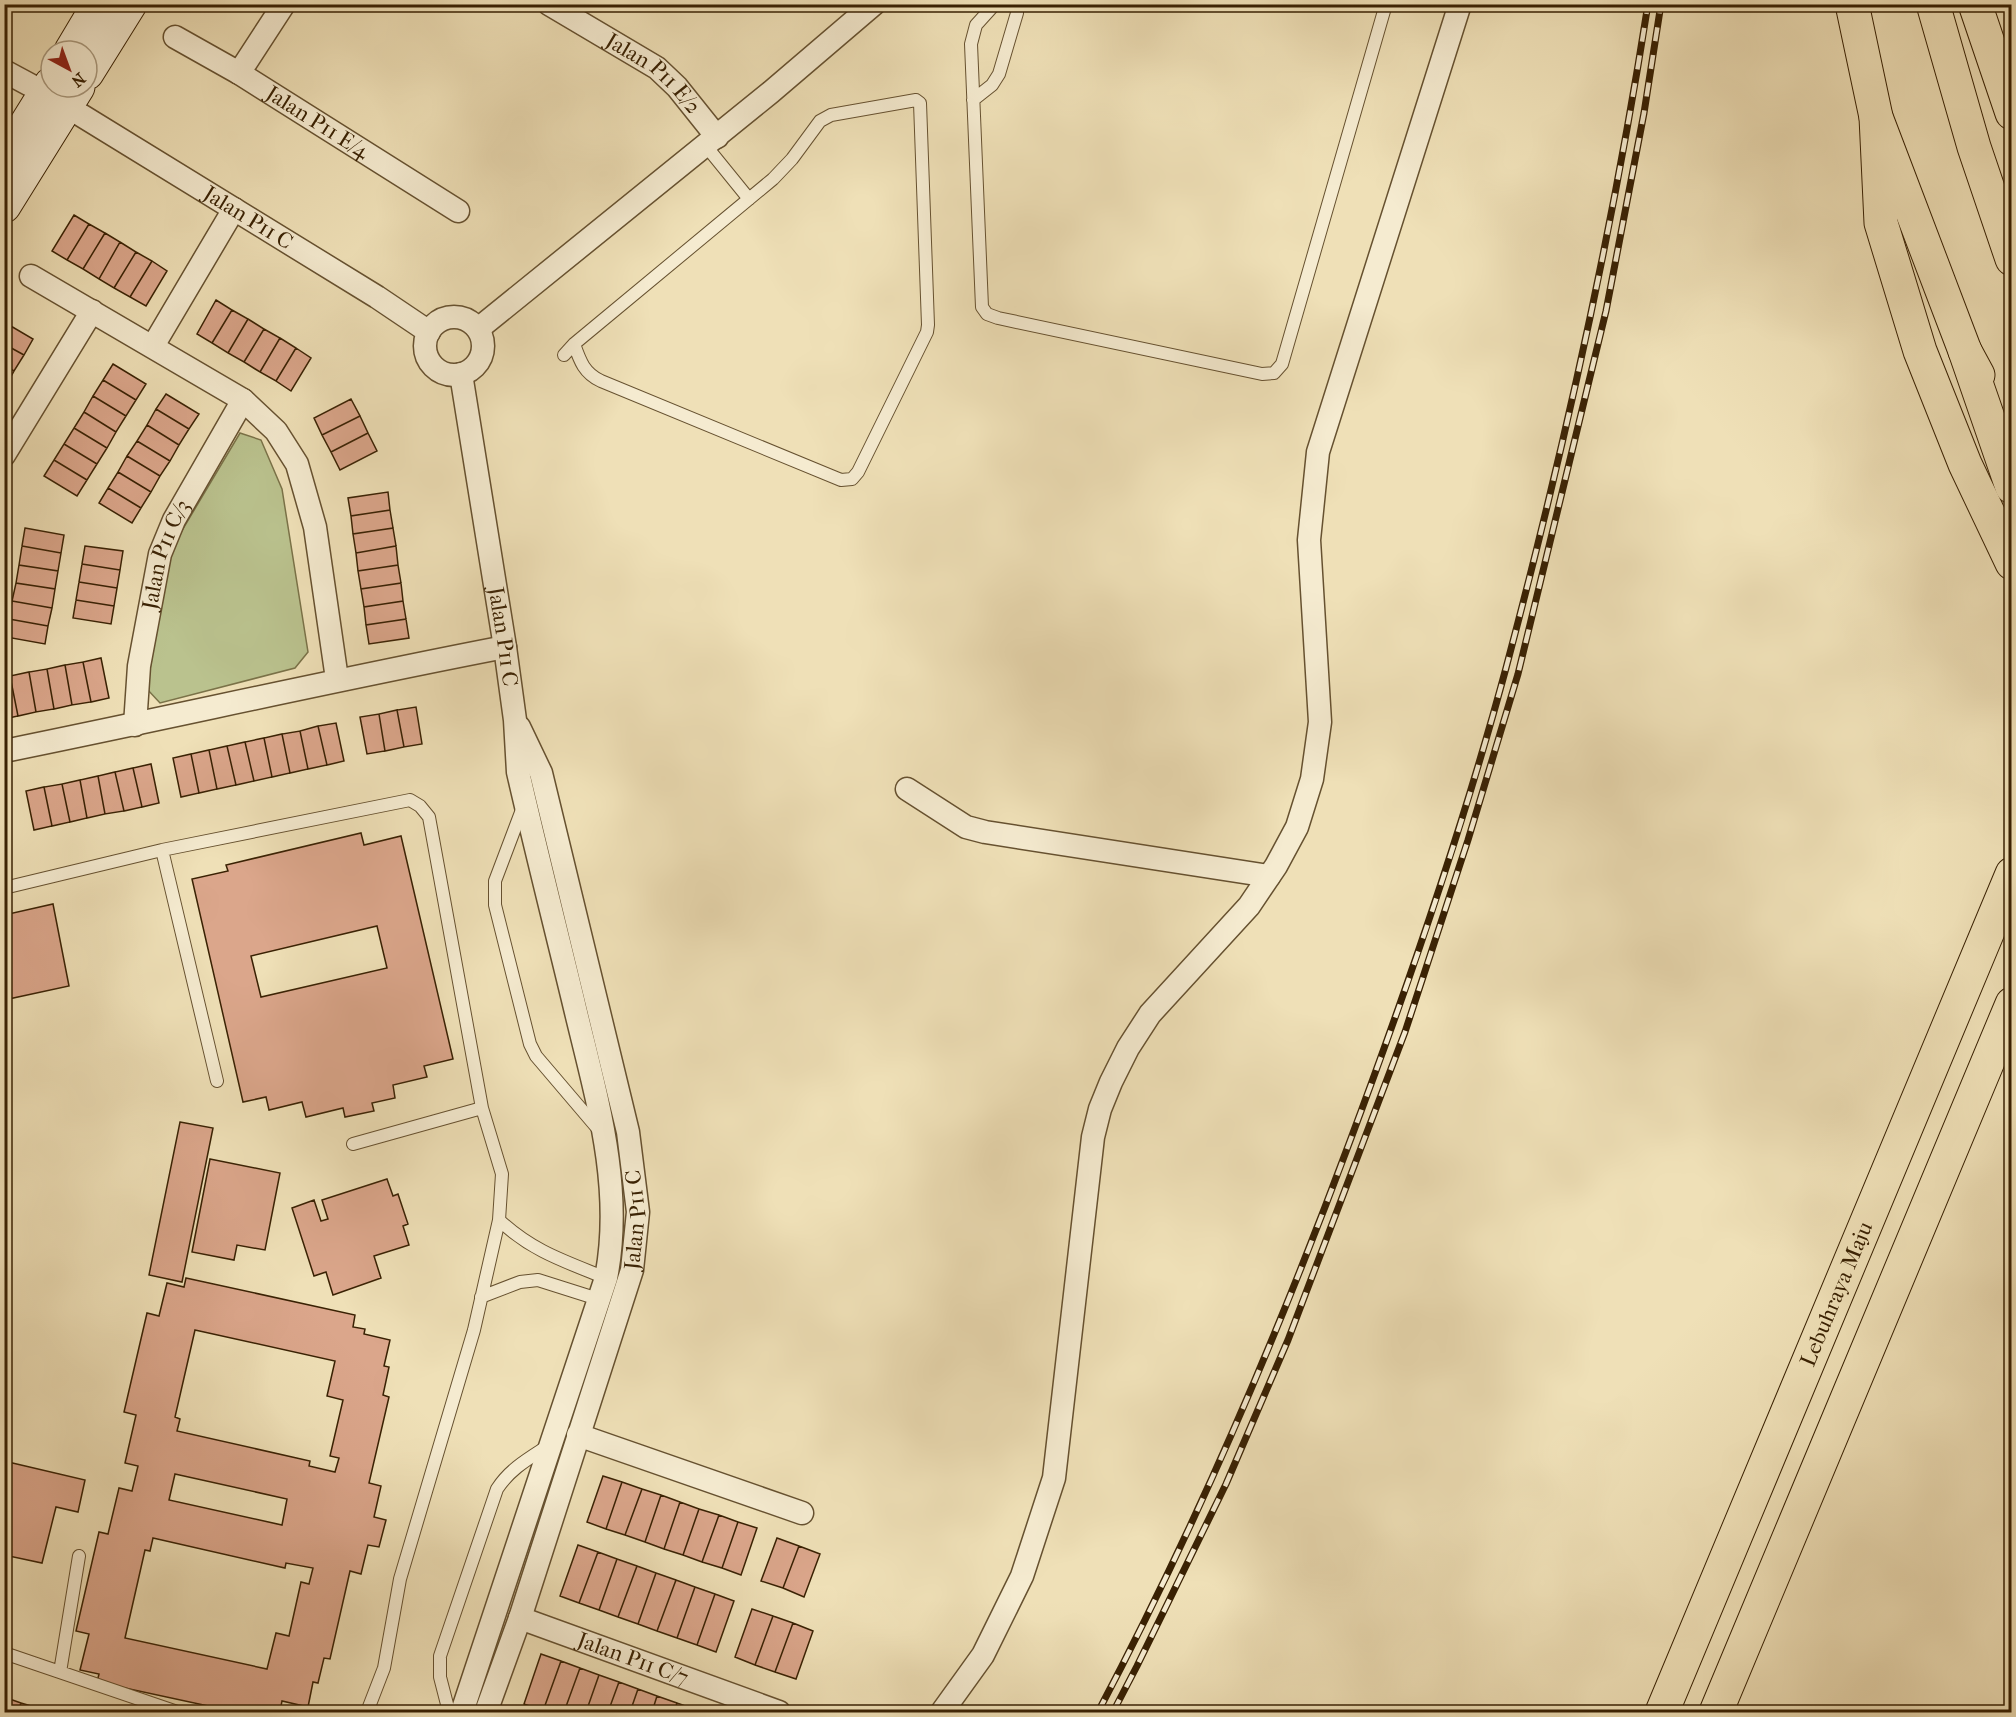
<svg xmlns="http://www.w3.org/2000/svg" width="2016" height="1717" font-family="'IM FELL French Canon',serif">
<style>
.green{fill:#bac28e;stroke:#7a7248;stroke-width:1.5}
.building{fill:#dba68b;stroke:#392103;stroke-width:1.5;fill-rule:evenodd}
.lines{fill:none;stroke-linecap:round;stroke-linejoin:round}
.service-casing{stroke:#665130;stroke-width:14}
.minor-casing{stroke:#665130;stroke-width:25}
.secondary-casing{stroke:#392103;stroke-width:35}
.trunk-casing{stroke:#392103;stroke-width:35}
.motorway-casing{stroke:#392103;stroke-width:35}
.service{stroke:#f5ebd0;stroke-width:12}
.minor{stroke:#f5ebd0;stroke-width:22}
.secondary{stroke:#f5ebd0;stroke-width:33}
.trunk{stroke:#efe0b7;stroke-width:33}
.motorway{stroke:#efe0b7;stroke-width:33}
.rail-casing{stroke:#392103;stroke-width:7}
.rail{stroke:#f5ebd0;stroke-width:4.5;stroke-dasharray:14;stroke-linecap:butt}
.labels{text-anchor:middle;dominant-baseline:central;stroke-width:6;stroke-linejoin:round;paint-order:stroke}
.street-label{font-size:22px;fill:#392103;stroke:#f5ebd0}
</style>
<rect width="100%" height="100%" fill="#efe0b7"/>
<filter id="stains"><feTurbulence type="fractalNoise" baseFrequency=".00333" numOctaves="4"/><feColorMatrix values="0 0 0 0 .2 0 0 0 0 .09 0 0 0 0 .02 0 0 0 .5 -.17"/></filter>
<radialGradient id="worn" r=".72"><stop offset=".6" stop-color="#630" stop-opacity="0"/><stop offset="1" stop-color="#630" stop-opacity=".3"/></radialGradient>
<path class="green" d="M240,433L261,440L282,489L308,652L295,668L160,703L147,689L168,554Z"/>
<path class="building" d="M74,215L89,224L67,260L52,251Z
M89,224L105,233L83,269L67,260Z
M105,233L120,242L99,279L83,269Z
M120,242L136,252L114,288L99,279Z
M136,252L152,261L130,297L114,288Z
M152,261L167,271L146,306L130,297Z
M216,300L232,310L212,343L197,334Z
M232,310L248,319L228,353L212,343Z
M248,319L264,329L244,362L228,353Z
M4,322L33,339L24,355L4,344Z
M264,329L280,338L260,372L244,362Z
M280,338L296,348L276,381L260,372Z
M4,344L24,355L14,371L4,365Z
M296,348L311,358L291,391L276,381Z
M113,364L146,384L136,400L103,380Z
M4,365L14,371L5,387L4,386Z
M103,380L136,400L126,416L93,396Z
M166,394L199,414L189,429L156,409Z
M93,396L126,416L116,432L84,412Z
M351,399L360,416L322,435L314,418Z
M156,409L189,429L179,445L147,425Z
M84,412L116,432L107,448L74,428Z
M360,416L368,433L331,452L322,435Z
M147,425L179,445L170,461L137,441Z
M74,428L107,448L97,464L64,444Z
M368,433L377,451L340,470L331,452Z
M137,441L170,461L160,476L127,456Z
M64,444L97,464L87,480L54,460Z
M127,456L160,476L151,492L118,472Z
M54,460L87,480L77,496L44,476Z
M118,472L151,492L141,508L108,488Z
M108,488L141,508L132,523L99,503Z
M388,492L390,510L351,516L348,498Z
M390,510L393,528L353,534L351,516Z
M25,528L64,535L61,553L22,546Z
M393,528L396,546L356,553L353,534Z
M22,546L61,553L58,571L19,565Z
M85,546L123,551L120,570L82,564Z
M396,546L398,565L358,571L356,553Z
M82,564L120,570L117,588L79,582Z
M19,565L58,571L55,589L16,583Z
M398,565L401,583L361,589L358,571Z
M79,582L117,588L114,606L76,600Z
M16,583L55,589L52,608L12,601Z
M401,583L403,601L364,607L361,589Z
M76,600L114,606L111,624L73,618Z
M12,601L52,608L48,626L9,619Z
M403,601L406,619L366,625L364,607Z
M9,619L48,626L45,644L6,637Z
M406,619L409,638L369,644L366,625Z
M101,658L109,698L91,702L83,662Z
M83,662L91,702L72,705L65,665Z
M65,665L72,705L54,709L47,669Z
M47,669L54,709L36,712L29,672Z
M29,672L36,712L18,716L10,676Z
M10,676L18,716L4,719V677Z
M416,707L422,744L404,747L397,710Z
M397,710L404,747L385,751L379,714Z
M379,714L385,751L367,754L360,717Z
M336,723L344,761L327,765L318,726Z
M318,726L327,765L308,769L300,731Z
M300,731L308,769L290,773L282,734Z
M282,734L290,773L272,777L264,738Z
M264,738L272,777L254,781L245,742Z
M245,742L254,781L236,785L227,746Z
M227,746L236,785L217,789L209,750Z
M209,750L217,789L199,793L191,754Z
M191,754L199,793L181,797L173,758Z
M151,764L159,803L142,807L133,768Z
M133,768L142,807L124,811L115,772Z
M115,772L124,811L105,814L98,776Z
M98,776L105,814L87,818L80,780Z
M80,780L87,818L70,822L62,784Z
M62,784L70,822L52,826L44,787Z
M44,787L52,826L34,830L26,791Z
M361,833L364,845L401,836L453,1059L424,1066L427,1077L393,1085L395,1098L372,1103L374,1111L345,1117L343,1108L306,1117L302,1102L269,1110L266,1097L243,1102L192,879L228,871L226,865ZM377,926L387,968L261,997L251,956Z
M53,904L69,986L4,1000V915Z
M180,1122L213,1128L182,1282L149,1275Z
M210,1159L280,1173L265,1250L237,1245L234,1260L192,1252Z
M387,1179L393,1196L398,1194L408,1224L403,1226L409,1245L374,1256L381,1278L333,1295L326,1272L314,1276L292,1208L314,1200L321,1221L328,1219L322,1200Z
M186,1278L355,1315L353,1327L365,1329L364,1334L390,1340L384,1366L389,1367L383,1395L389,1397L369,1483L381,1486L374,1517L386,1520L379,1547L368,1545L361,1574L350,1571L330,1659L324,1658L318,1683L313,1682L308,1707L282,1701L280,1711L267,1708L266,1712H236L97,1682L99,1674L80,1670L89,1634L76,1631L99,1532L108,1534L119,1488L132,1491L138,1466L125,1463L136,1415L124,1412L147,1313L159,1316L167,1283L184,1287ZM195,1330L335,1361L327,1396L343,1400L330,1456L339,1458L335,1472L309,1466L310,1461L177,1431L180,1419L175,1417ZM175,1474L287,1499L282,1525L169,1500ZM153,1538L285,1568L286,1563L313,1568L309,1584L301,1582L289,1636L276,1633L267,1669L125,1638L145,1550L150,1551Z
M4,1461L85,1480L78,1512L56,1507L42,1563L4,1555Z
M603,1476L622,1482L606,1529L587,1522Z
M622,1482L642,1489L625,1535L606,1529Z
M642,1489L661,1495L645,1542L625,1535Z
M661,1495L680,1502L664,1549L645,1542Z
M680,1502L699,1509L683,1555L664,1549Z
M699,1509L719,1515L702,1562L683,1555Z
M719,1515L738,1522L722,1568L702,1562Z
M738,1522L757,1528L741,1575L722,1568Z
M777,1538L799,1546L783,1588L761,1581Z
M578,1545L598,1552L579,1603L560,1596Z
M799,1546L820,1554L804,1597L783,1588Z
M598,1552L617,1559L599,1610L579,1603Z
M617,1559L637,1566L618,1617L599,1610Z
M637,1566L656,1573L638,1624L618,1617Z
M656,1573L676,1580L657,1631L638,1624Z
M676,1580L695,1587L677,1638L657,1631Z
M695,1587L715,1594L697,1645L677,1638Z
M715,1594L734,1601L716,1652L697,1645Z
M752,1609L773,1616L755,1665L735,1657Z
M773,1616L793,1623L775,1672L755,1665Z
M793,1623L813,1631L796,1679L775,1672Z
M541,1654L561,1661L543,1711L524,1704Z
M561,1661L580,1668L564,1712H548L543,1711Z
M580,1668L599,1675L586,1712H564Z
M599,1675L619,1682L608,1712H586Z
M619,1682L638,1689L630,1712H608Z
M638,1689L657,1696L652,1712H630Z
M657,1696L677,1703L674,1712H652Z
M4,1697L21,1703L18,1712H4Z
M21,1703L41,1709L40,1712H18Z
M677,1703L696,1710L695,1712H674Z"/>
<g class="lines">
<defs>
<path id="service" d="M995,4L976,25L971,44L982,307L987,314L998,318L1262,374L1274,373L1282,364L1386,4
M973,100L992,85L999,74L1017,13V4
M706,146L749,199
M564,355L574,344L773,179L792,159L820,121L831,115L916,100L920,103L928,325L927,332L858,472L852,479L841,480L601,381C584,373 580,361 574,344
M523,807L495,881V905L530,1044L536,1056L599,1130
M162,850L217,1081
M4,888L162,850L410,800L420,806L429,817L482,1108L502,1174L499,1220L474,1330L400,1579L384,1668L367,1712
M353,1144L482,1108
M499,1220C532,1251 564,1261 606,1278
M481,1297L520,1282L538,1280L598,1299
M4,1653L177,1712
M60,1672L79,1556
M449,1712L440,1677V1656L497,1489C510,1469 528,1459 548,1446"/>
<g id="minor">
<path id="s1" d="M549,4L657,68L677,87L717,137"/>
<path id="s2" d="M175,37L239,73L458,211"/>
<path id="s3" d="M4,71L45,93L377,297L429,332"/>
<path d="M239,73L284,4"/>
<path d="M31,276L243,400L276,431L297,464L315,527L337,679"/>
<circle cx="454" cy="346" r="29"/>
<path d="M478,329L771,92L874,4"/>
<path d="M153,346L234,209"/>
<path id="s4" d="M461,374L505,647L515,720L518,772C536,851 556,929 575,1008C596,1096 624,1187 606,1278L462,1712"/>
<path d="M4,455L92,311"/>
<path id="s5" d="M135,725L139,666L160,554L174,520L243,400"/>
<path d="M4,751C172,717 338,679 505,647"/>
<path d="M907,789L966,827L985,832L1269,876"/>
<path d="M578,1435L802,1513"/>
<path id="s6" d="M520,1618L779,1712"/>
<path id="s7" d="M486,1712L520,1618L632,1270L638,1212L628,1132L541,773L519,727"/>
<path d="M942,1712L983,1655L1022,1576L1054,1478L1093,1137L1100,1109L1111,1082L1128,1048L1150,1014L1249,906L1276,866L1297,827L1312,779L1320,722L1309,540L1318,452L1460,4"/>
</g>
<path id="secondary" d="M71,51L99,4
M87,73L130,4
M4,154L20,134L51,84
M4,206L78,87"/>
<path id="trunk" d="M1852,4L1876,117L1965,351L1978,375
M1933,4L1974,147L2012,259"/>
<g id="motorway">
<path d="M1975,4L2012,113"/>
<path d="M1876,117L1881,223L1920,351L1965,464L2012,563"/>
<path d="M1965,351L2012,487"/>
<path id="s8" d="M1662,1712L2012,874"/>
<path d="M1716,1712L2012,1004"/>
</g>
</defs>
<use href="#service" class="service-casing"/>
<use href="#minor" class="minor-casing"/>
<use href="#secondary" class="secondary-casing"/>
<use href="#trunk" class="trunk-casing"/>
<use href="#motorway" class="motorway-casing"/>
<use href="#service" class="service"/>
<use href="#minor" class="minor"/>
<use href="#secondary" class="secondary"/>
<use href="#trunk" class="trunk"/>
<use href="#motorway" class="motorway"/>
<defs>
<path id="rail" d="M1098,1712C1195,1528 1277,1337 1350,1141C1408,986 1463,828 1506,668C1564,450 1613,228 1648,4
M1113,1712L1137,1666L1226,1484L1288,1340L1405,1032L1468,840L1518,674L1606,311L1644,113L1661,4"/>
</defs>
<use href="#rail" class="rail-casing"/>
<use href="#rail" class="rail"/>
</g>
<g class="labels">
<g class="street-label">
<text stroke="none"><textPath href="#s1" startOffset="126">Jalan P11 E/2</textPath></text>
<text stroke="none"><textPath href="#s2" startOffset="166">Jalan P11 E/4</textPath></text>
<text stroke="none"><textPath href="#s3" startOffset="285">Jalan P11 C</textPath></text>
<text stroke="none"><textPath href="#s5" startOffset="174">Jalan P11 C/3</textPath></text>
<text stroke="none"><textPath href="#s4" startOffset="266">Jalan P11 C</textPath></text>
<text stroke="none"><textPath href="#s7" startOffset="516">Jalan P11 C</textPath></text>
<text stroke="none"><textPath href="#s8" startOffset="453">Lebuhraya Maju</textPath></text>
<text stroke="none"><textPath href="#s6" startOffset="120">Jalan P11 C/7</textPath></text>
</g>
</g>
<rect width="2016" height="1717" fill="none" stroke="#efe0b7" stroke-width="24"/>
<rect x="6" y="6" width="2004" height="1705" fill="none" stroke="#392103" stroke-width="3"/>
<rect x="12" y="12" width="1992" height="1693" fill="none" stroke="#392103" stroke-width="1.5"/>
<g transform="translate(69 69) rotate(139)"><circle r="28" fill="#f5ebd0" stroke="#aa9a7e" stroke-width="1.5"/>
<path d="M0-4.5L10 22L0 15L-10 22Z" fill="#8f2418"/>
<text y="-9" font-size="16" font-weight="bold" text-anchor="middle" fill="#392103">N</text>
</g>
<rect width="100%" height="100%" filter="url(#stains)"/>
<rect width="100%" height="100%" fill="url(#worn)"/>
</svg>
